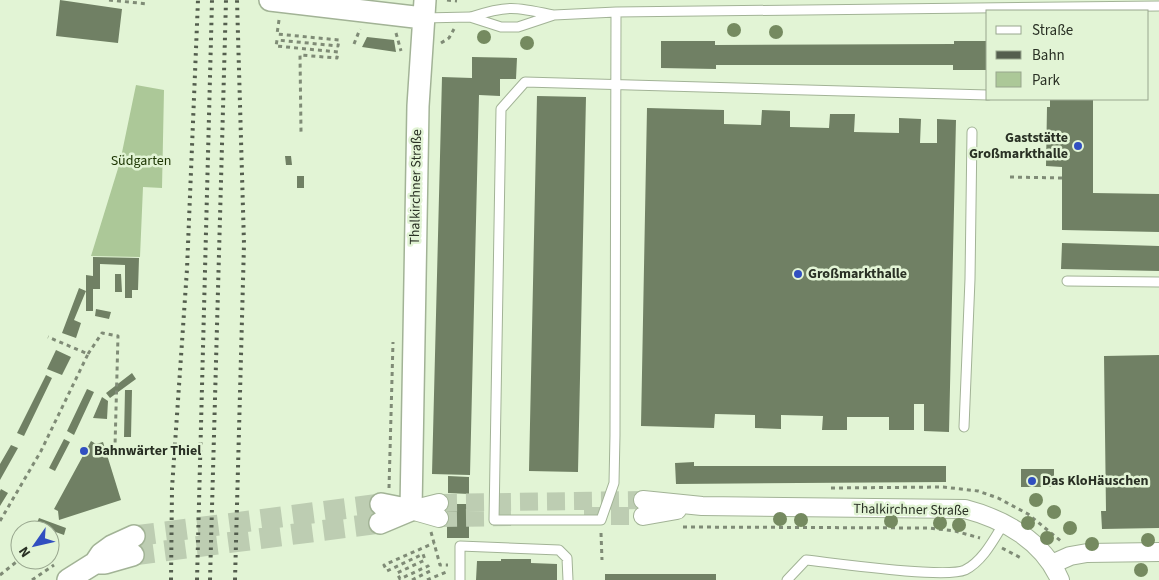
<svg xmlns="http://www.w3.org/2000/svg" width="1159" height="580" font-family="'Source Sans 3',sans-serif">
<style>
.green{fill:#acc898}
.building{fill:#708064}
.lines{fill:none;stroke-linecap:round;stroke-linejoin:round}
.minor-tunnel{stroke:#bdcdb2;stroke-width:18;stroke-dasharray:18 9;stroke-linecap:butt}
.tertiary-tunnel{stroke:#bdcdb2;stroke-width:21;stroke-dasharray:21 11;stroke-linecap:butt}
.service-casing{stroke:#a2b396;stroke-width:11}
.minor-casing{stroke:#a2b396;stroke-width:20}
.tertiary-casing{stroke:#a2b396;stroke-width:24}
.path{stroke:#7f8b76;stroke-width:3;stroke-dasharray:4 4;stroke-linecap:butt}
.service{stroke:#fff;stroke-width:9}
.minor{stroke:#fff;stroke-width:18}
.tertiary{stroke:#fff;stroke-width:21}
.rail{stroke:#545e4e;stroke-width:4;stroke-dasharray:2.5 5;stroke-linecap:butt}
.tree{fill:#758a60}
.poi-dot{fill:#314fc0;stroke:#e2f4d5;stroke-width:2}
.labels{text-anchor:middle;dominant-baseline:central;stroke-width:5;stroke-linejoin:round;paint-order:stroke}
.poi-label{font-size:14px;font-weight:bold;fill:#293024;stroke:#e2f4d5;text-anchor:start}
.park-label{font-size:14px;fill:#1b3400;stroke:#e2f4d5}
.street-label{font-size:14px;fill:#293024;stroke:#e2f4d5}
</style>
<rect width="100%" height="100%" fill="#e2f4d5"/>
<path class="green" d="M136,85L164,90L162,188L143,187L140,257L91,256L120,162Z"/>
<path class="building" d="M60,0L122,9L118,43L56,36Z
M367,37L394,40L396,52L362,47Z
M661,41H715V45L954,44V41H988V70H953V65H716V69L661,68Z
M472,57L517,58L516,79H500V96L479,95L470,475L432,474L442,77L472,78Z
M537,96L586,97L578,472L529,471Z
M1050,99H1093V193L1159,194V232L1062,230V167L1046,166L1047,107H1050Z
M647,108L724,110V124L761,125L762,110L790,111V127L829,128L830,114H855L854,132L899,133V118L921,119L920,143H937V119L956,120L949,432L924,431V404H914V430H889V417H847V430H822L823,416L781,415V429L755,428V415L715,414L714,428L641,426Z
M285,156H291L292,165H286Z
M297,176H304V188H297Z
M1062,243L1159,246V271L1061,269Z
M93,257L139,258L138,290H132V298H125V265L100,264V289H93V311H86V275L93,276Z
M115,274H121L122,292H115Z
M79,288L86,291L74,320L81,323L76,338L62,333Z
M96,309L111,312L109,319L95,316Z
M56,350L71,357L62,375L47,369Z
M1159,355V528L1102,529L1101,511H1106L1104,356Z
M132,373L136,379L110,398L106,393Z
M46,375L52,378L24,436L17,433Z
M87,389L94,392L74,435L67,431Z
M125,390H132L131,437H124Z
M102,397L108,401L107,419L93,418Z
M64,439L70,442L55,471L49,468Z
M91,441L96,444L103,442L121,500L59,520L58,511L54,509Z
M11,445L18,448L0,480V464Z
M694,462V466H946V482L676,484L675,463Z
M1021,469H1054V487H1021Z
M448,476L469,477V494L448,493Z
M1,489L8,493L0,506V491Z
M447,504H469V538H447Z
M39,518L66,528L64,535L36,525Z
M501,559H531V563L557,564V580H476L477,561H501Z
M605,574H716V580H605Z"/>
<g class="lines">
<path class="minor-tunnel" d="M439,503L643,500
M584,516H643
M439,518L513,517"/>
<path class="tertiary-tunnel" d="M134,536L381,504
M133,555L380,523"/>
<defs>
<path id="service" d="M616,12L615,435L614,483L601,520H494L501,109L525,82L988,95
M471,17C508,5 515,7 553,15
M423,18L470,17L501,27H518L554,15L616,12L1159,6
M1067,281L1159,282
M964,427L970,279L972,132
M460,580V546L559,550L567,558L568,580
M787,580L806,560C834,563 945,579 965,570C983,561 994,539 1004,523"/>
<path id="minor" d="M643,500L702,506L965,509C1004,519 1043,541 1060,580
M411,510L439,503
M411,510L439,518
M643,516L677,510
M1052,564L1070,556L1087,553L1159,552"/>
<path id="tertiary" d="M270,0L423,18
M381,504L411,510
M411,510L418,106L425,0
M380,523L411,510
M95,563H105L133,555
M68,580L95,563L101,554L112,546L134,536"/>
</defs>
<use href="#service" class="service-casing"/>
<use href="#minor" class="minor-casing"/>
<use href="#tertiary" class="tertiary-casing"/>
<path class="path" d="M109,0L148,4
M447,0L457,1
M279,20L277,34L339,40L338,46L277,40L276,46L338,52L337,58L300,55L301,132
M396,33L401,51
M441,43L449,38L454,29
M354,44L360,29
M1010,177L1062,178
M88,354L102,333L118,336L115,446
M389,488L393,342
M831,488L943,487L978,491L998,498L1028,514L1062,542
M0,521L41,451L88,354L48,337
M683,527L929,528L955,531L980,538
M431,532L440,565H448
M601,533L602,560
M1002,548L1021,558
M0,575L20,559
M32,580L54,565
M412,580L430,571L428,566L400,579L397,573L425,560L423,554L387,571L384,565L434,543
M427,580L449,571"/>
<use href="#service" class="service"/>
<use href="#minor" class="minor"/>
<use href="#tertiary" class="tertiary"/>
<path class="rail" d="M171,580L172,488L187,269L198,0
M197,580L212,0
M210,580L226,0
M235,580L244,244L237,0"/>
</g>
<g class="tree">
<circle cx="734" cy="30" r="7"/>
<circle cx="776" cy="32" r="7"/>
<circle cx="484" cy="37" r="7"/>
<circle cx="527" cy="43" r="7"/>
<circle cx="1036" cy="500" r="7"/>
<circle cx="1054" cy="512" r="7"/>
<circle cx="780" cy="519" r="7"/>
<circle cx="801" cy="520" r="7"/>
<circle cx="891" cy="521" r="7"/>
<circle cx="940" cy="523" r="7"/>
<circle cx="1028" cy="523" r="7"/>
<circle cx="959" cy="525" r="7"/>
<circle cx="1070" cy="528" r="7"/>
<circle cx="1047" cy="538" r="7"/>
<circle cx="1148" cy="540" r="7"/>
<circle cx="1092" cy="544" r="7"/>
<circle cx="1141" cy="570" r="7"/>
</g>
<g class="poi-dot">
<circle cx="1078" cy="146" r="5"/>
<circle cx="798" cy="274" r="5"/>
<circle cx="84" cy="451" r="5"/>
<circle cx="1032" cy="481" r="5"/>
</g>
<g class="labels">
<g class="poi-label">
<text x="1068" y="138" text-anchor="end">Gaststätte<tspan x="1068" dy="16">Großmarkthalle</tspan></text>
<text x="808" y="274">Großmarkthalle</text>
<text x="94" y="451">Bahnwärter Thiel</text>
<text x="1042" y="481">Das KloHäuschen</text>
</g>
<g class="park-label">
<text x="141" y="161">Südgarten</text>
</g>
<g class="street-label">
<text transform="translate(416 187) rotate(-89)">Thalkirchner Straße</text>
<text transform="translate(911 510) rotate(1)">Thalkirchner Straße</text>
</g>
</g>
<rect x="986" y="10" width="162" height="90" fill="#e2f4d5" stroke="#98a68e"/>
<rect x="996" y="26" width="25" height="8" fill="#ffffff" stroke="#98a68e"/>
<text x="1032" y="35" font-size="15" fill="#293024">Straße</text>
<rect x="996" y="51" width="25" height="8" fill="#545e4e" stroke="#98a68e"/>
<text x="1032" y="60" font-size="15" fill="#293024">Bahn</text>
<rect x="996" y="72" width="25" height="15" fill="#acc898" stroke="#98a68e"/>
<text x="1032" y="85" font-size="15" fill="#293024">Park</text>
<g transform="translate(35 545) rotate(236)"><circle r="24" fill="#e2f4d5" stroke="#98a68e"/>
<path d="M0-4L9 19L0 12L-9 19Z" fill="#314fc0"/>
<text y="-8" font-size="14" font-weight="bold" text-anchor="middle" fill="#293024">N</text>
</g>
</svg>
